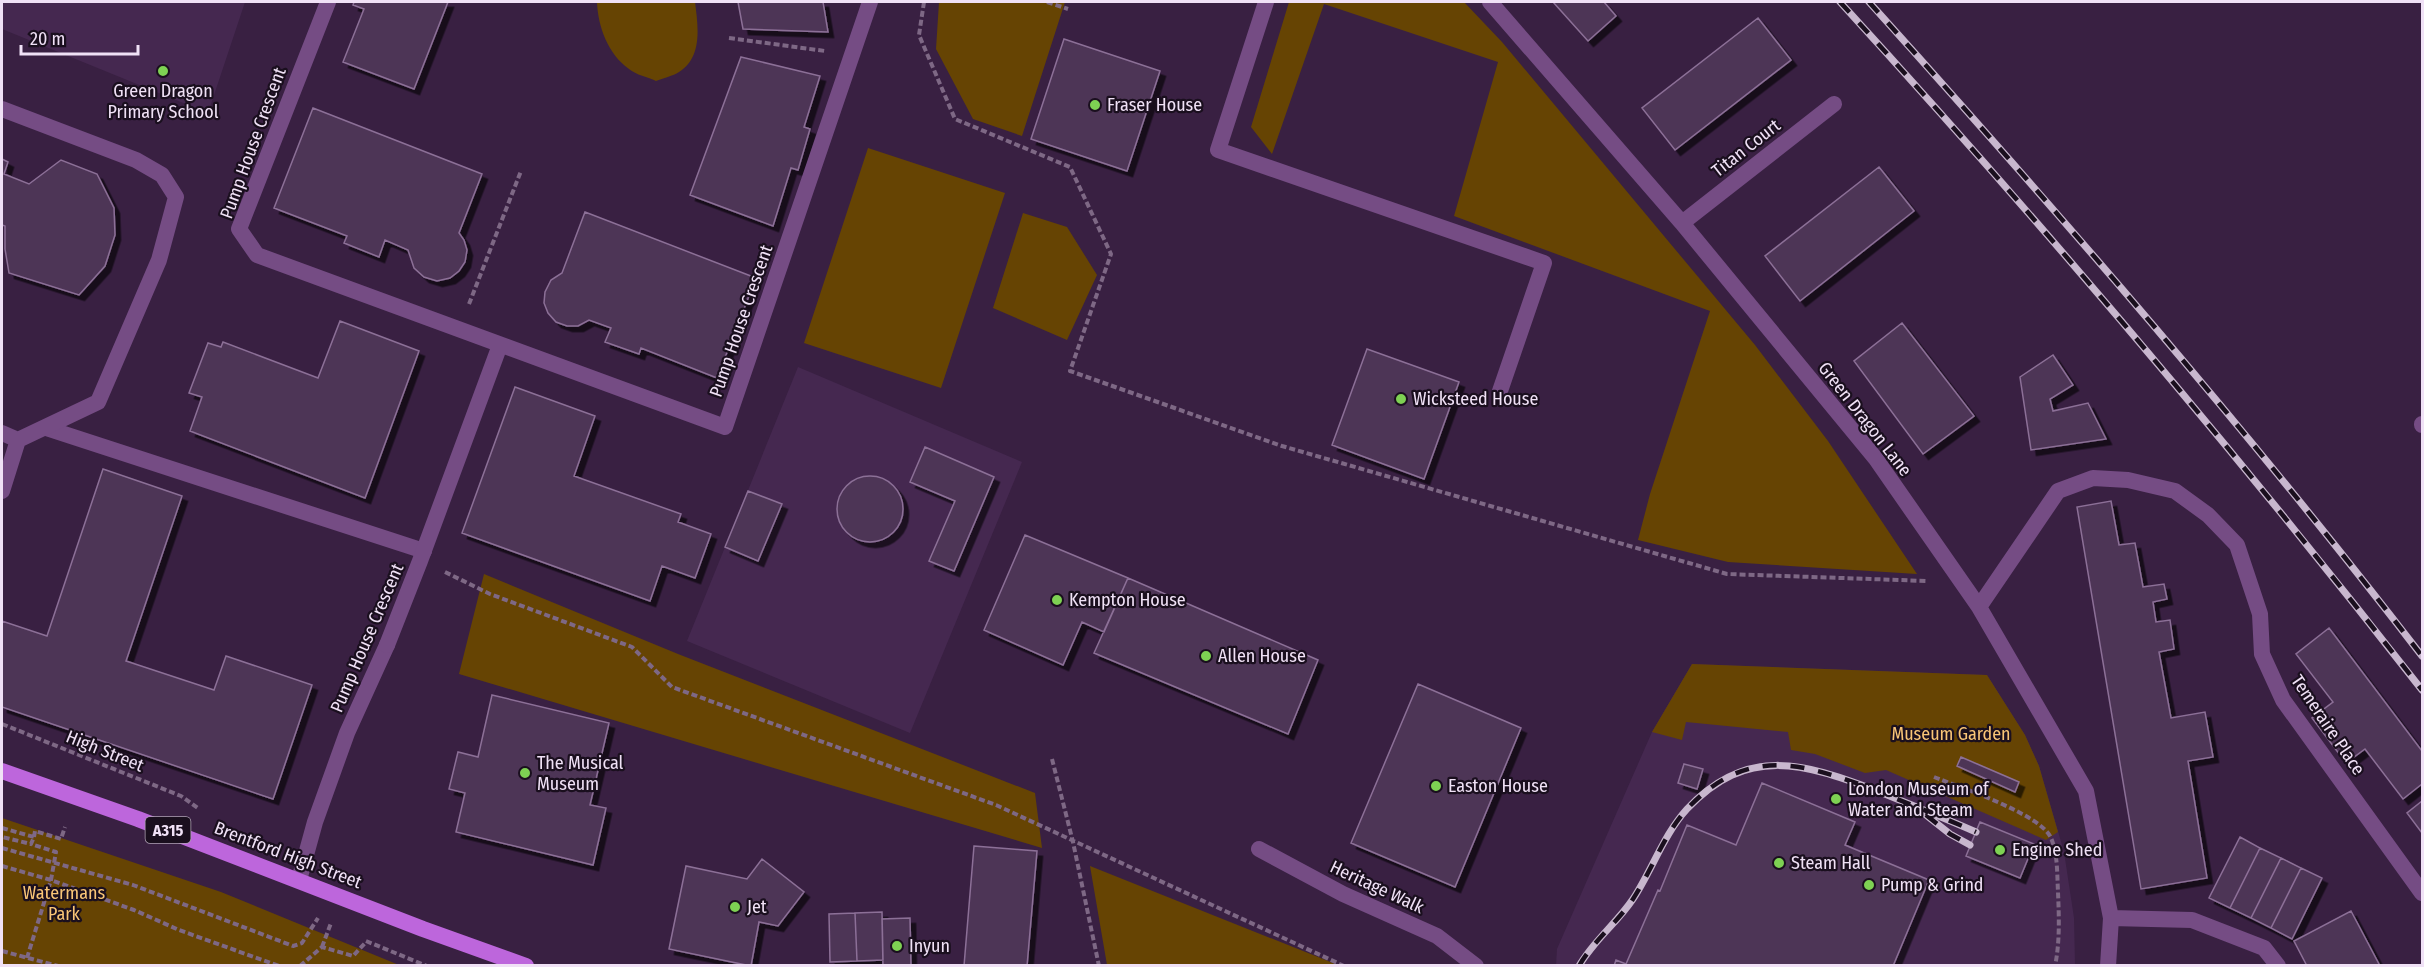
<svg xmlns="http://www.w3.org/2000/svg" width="2424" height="967" font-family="'Fira Sans Condensed',sans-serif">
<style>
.built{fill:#452850}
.green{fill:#664403}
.building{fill:#4e3457;stroke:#8c7097;stroke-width:1.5;filter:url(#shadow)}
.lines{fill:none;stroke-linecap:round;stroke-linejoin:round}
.path{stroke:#7e6885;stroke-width:4;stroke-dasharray:6 3;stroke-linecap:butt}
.service{stroke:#754c84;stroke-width:16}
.minor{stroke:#754c84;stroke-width:16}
.primary{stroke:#bd66dc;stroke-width:16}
.rail-casing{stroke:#c8b7ce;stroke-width:7}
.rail{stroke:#1a0f1e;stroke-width:4.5;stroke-dasharray:14;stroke-linecap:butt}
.poi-dot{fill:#7ed153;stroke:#1a0f1e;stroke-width:2}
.labels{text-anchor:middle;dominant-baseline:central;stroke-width:4.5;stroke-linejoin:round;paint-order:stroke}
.shield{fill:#1a0f1e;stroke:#b0a2b5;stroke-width:1.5}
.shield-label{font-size:16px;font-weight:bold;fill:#f0e1f6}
.poi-label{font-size:18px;fill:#f0e1f6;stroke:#1a0f1e;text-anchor:start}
.street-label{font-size:18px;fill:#f0e1f6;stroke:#1a0f1e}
.park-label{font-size:18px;fill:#fac677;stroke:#1a0f1e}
</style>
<defs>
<filter id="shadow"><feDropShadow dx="5.5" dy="5.5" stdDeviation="0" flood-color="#0009"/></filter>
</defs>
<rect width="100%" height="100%" fill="#392042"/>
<path class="built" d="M2,2H245L208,113L2,29Z
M798,367L1022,462L910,733L687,641Z
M1692,664L1987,675L2025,735L2039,766L2064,852L2074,918L2075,965L1556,966L1557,949L1652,732Z"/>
<path class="green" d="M597,2H695C698,26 703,57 679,72C673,76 663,78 656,81C648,77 636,75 629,69C608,54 598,27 597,2Z
M939,2H1065L1022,136L973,119L936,49Z
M1289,2H1464L1502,42L1755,345L1828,441L1917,574L1728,562L1638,540L1650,494L1710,311L1454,216L1498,62L1324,4L1272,154L1251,127Z
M868,148L1005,193L941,388L804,343Z
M1023,213L1067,227L1097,275L1067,340L993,308Z
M484,574L678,654L1035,793L1042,848L459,674Z
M1692,664L1987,675L2025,735L2039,766L2058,832L2046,840L1886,770L1865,773L1815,754L1791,750L1788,732L1686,722L1682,740L1652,732Z
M2,818L221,892L399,965H2Z
M1090,866L1338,965H1107Z"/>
<path class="building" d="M354,2H448L414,89L343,62L364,9L353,5Z
M738,2H823L828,32L743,29Z
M1553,2H1604L1616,16L1588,41Z
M1758,18L1791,60L1675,150L1642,108Z
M1064,39L1160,71L1127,171L1031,139Z
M741,57L820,76L804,127L810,129L798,170L791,168L773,226L690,195Z
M313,108L482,174L459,233L464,240L467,250L465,262L459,271L450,278L437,281L424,277L414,268L408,250L385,240L379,257L344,243L347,236L274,208Z
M2,159L8,162L4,174L29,184L61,160L97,174L114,208L115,235L105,266L79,295L9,273L5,249V226L2,225Z
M1879,167L1914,211L1800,301L1765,256Z
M585,212L756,278L717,378L641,348L639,354L605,342L611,328L589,320L578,326H567L556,322L548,313L544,303L545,292L551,280L562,273Z
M340,321L419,351L365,498L190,431L202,397L189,393L208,343L221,347L223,342L318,378Z
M1902,323L1974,416L1923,454L1854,361Z
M1367,349L1459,382L1424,479L1332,445Z
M2053,355L2073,385L2050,399L2053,411L2088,403L2106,439L2031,450L2020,377Z
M515,387L595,416L574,476L681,514L678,522L711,534L695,578L662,566L650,601L462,533Z
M925,447L994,477L954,571L929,561L955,501L910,482Z
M103,469L182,496L126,661L214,690L226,656L312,685L273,799L2,707V621L47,636Z
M837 509a33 33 0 1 1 66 0a33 33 0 1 1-66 0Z
M748,491L782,504L758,561L725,547Z
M2111,501L2119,545L2135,543L2143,587L2164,584L2167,599L2153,602L2156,622L2170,620L2174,649L2159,652L2171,718L2205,712L2213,757L2188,761L2207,878L2141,889L2077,507Z
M1025,535L1128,578L1104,632L1082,622L1063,665L984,630Z
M1128,578L1318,660L1288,734L1094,653Z
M2329,628L2422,751V784L2403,799L2365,749L2346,763L2312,718L2333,702L2296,654Z
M1418,684L1521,728L1455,887L1351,843Z
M492,695L609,723L590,805L606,808L593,865L456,832L465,793L449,789L458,752L478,757Z
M1961,757L2019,782L2015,792L1957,766Z
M1684,764L1703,769L1697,789L1678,783Z
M1762,783L1855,822L1845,845L1929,880L1893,966H1614L1616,960L1626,964L1658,890L1660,891L1687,825L1736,845Z
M2422,801V833L2407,813Z
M1980,822L2034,844L2020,878L1966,856Z
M2240,837L2260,848L2230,908L2209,898Z
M974,846L1037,851L1027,966H964Z
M2260,848L2281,858L2251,918L2230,908Z
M2281,858L2301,868L2271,928L2251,918Z
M762,859L804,892L778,926L759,922L751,966L669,949L686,866L747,879Z
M2301,868L2322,878L2292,939L2271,928Z
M2351,911L2380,966H2307L2294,941Z
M882,912L883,960L857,961L855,913Z
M855,913L857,961L830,962L829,914Z
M910,918L911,966H883L882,919Z"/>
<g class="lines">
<path class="path" d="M924,2L919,35L955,119L1070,167L1111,254L1070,371L1282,446L1727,574L1927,581
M1047,2L1068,9
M729,38L825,51
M469,304L521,171
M445,572L490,594L632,647L672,687L996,805L1344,966
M2,724L181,796L199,809
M1052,759L1073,842L1099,966
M1934,777C1959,787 2041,814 2051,838C2058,854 2057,875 2058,892C2059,916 2060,942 2055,966
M2,828L34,837L31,844L2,837
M34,837L35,831L61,839L65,827
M2,848L133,885L293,946L302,943L318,918
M2,866L51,880L134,910L179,930L279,966
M366,941L427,966
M322,947L331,923
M2,951L58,966
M27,958L51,880L56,852L31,844
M300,966L322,947L353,956L366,942"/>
<path class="service" d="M1266,2L1218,150L1544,263L1500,391
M2422,425V424
M46,428L424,551
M1259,849L1343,894L1437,936L1476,966
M299,880L315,822L347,733L387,645"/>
<path class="minor" d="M328,2L239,229L257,255L725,427L870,2
M1490,2L1682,223L1876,459L1979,607L2086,791L2111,918L2108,966
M2,109L136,160L162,175L176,197L159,260L98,402L18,440L2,433
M1682,223L1834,104
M2,491L18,440
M1979,607L2058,491L2093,478L2128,480L2175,491L2208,515L2237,545L2260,614L2262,654L2283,700L2422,893
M387,645L420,561L500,345
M2111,918L2192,920L2264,948L2278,966"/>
<path class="primary" d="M2,771L138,819L423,929L526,966"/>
<defs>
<path id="rail" d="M1840,2C2043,224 2237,453 2422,690
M1869,2C2060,214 2248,430 2422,656
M1926,815L1950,834L1970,845
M1579,966C1594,940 1617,923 1633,899C1652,870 1664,834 1687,809C1747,745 1803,763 1875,790C1909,804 1942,817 1976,832"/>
</defs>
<use href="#rail" class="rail-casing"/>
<use href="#rail" class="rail"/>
</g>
<g class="poi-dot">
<circle cx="163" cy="71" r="6"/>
<circle cx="1095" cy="105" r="6"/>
<circle cx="1401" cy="399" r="6"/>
<circle cx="1057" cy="600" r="6"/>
<circle cx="1206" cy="656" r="6"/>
<circle cx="525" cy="773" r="6"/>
<circle cx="1436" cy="786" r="6"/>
<circle cx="1836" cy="799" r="6"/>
<circle cx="2000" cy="850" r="6"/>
<circle cx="1779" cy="863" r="6"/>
<circle cx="1869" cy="885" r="6"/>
<circle cx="735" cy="907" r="6"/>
<circle cx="897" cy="946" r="6"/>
</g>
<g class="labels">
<rect class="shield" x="145.5" y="817" width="45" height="26" rx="4.5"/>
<g class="shield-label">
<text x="168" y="830">A315</text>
</g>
<g class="poi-label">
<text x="163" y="91" text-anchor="middle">Green Dragon<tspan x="163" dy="21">Primary School</tspan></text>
<text x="1107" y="105">Fraser House</text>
<text x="1413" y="399">Wicksteed House</text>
<text x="1069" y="600">Kempton House</text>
<text x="1218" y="656">Allen House</text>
<text x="537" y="763">The Musical<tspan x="537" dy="21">Museum</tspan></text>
<text x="1448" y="786">Easton House</text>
<text x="1848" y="789">London Museum of<tspan x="1848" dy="21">Water and Steam</tspan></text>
<text x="2012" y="850">Engine Shed</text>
<text x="1791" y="863">Steam Hall</text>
<text x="1881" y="885">Pump &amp; Grind</text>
<text x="747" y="907">Jet</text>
<text x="909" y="946">Inyun</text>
</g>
<g class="street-label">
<text transform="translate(253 143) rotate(-70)">Pump House Crescent</text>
<text transform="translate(1746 148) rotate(-38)">Titan Court</text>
<text transform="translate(741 321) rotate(-71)">Pump House Crescent</text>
<text transform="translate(1865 419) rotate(52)">Green Dragon Lane</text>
<text transform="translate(367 638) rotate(-67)">Pump House Crescent</text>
<text transform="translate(2328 725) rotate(56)">Temeraire Place</text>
<text transform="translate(105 751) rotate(22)">High Street</text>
<text transform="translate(288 855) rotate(21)">Brentford High Street</text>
<text transform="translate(1377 887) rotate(25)">Heritage Walk</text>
</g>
<g class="park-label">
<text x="1951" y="734">Museum Garden</text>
<text x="64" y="893">Watermans<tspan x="64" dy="21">Park</tspan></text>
</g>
</g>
<rect width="2424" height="967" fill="none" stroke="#f0e1f6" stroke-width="6"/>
<path d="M21 45v9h117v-9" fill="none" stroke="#f0e1f6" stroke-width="3"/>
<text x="30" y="45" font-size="18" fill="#f0e1f6" stroke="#1a0f1e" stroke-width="4.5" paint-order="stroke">20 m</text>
</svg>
